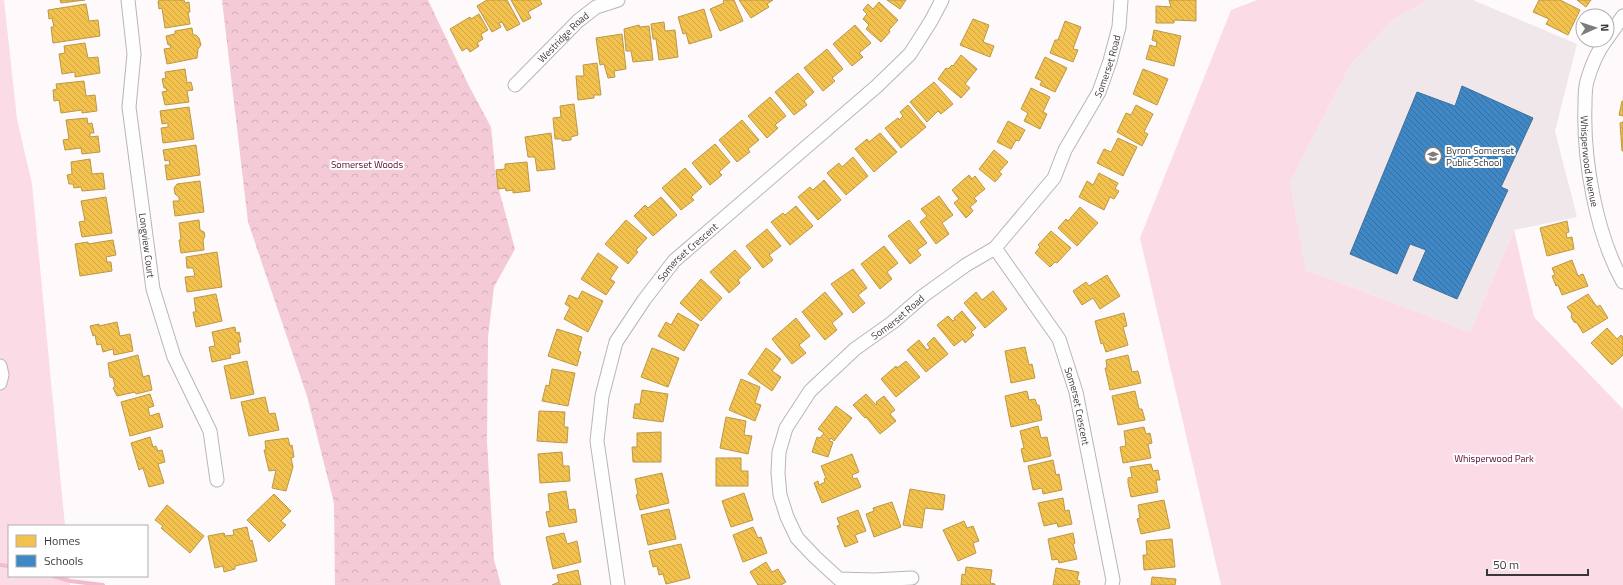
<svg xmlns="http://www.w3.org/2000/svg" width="1623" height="585" font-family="'Titillium Web',sans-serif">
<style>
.built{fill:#f0e7ea}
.green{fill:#fbdce6}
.forest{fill:url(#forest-crowns)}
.homes{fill:url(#homes-back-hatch);stroke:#bb9847}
.schools{fill:url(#schools-back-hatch);stroke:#3e709b}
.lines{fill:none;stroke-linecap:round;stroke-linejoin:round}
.stream{stroke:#f1bccc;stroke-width:4}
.minor-casing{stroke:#b9b5b7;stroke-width:15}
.minor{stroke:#fffefe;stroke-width:13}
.labels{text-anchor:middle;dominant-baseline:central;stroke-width:4;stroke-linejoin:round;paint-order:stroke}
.street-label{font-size:10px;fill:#3a3738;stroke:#fff}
.poi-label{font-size:10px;fill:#3a3738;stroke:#fff;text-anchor:start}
.park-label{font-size:10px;fill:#5a032d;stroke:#fff}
</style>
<defs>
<pattern id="forest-crowns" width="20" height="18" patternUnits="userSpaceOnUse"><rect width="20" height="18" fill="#f4cad6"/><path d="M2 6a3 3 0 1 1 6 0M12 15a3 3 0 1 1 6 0" fill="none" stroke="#d2aeb8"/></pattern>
<pattern id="homes-back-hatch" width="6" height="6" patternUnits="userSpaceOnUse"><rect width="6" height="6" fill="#f2c14e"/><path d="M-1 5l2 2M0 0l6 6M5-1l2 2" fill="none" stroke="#d0a645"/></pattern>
<pattern id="schools-back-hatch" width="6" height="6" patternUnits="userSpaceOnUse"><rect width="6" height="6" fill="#3f88c5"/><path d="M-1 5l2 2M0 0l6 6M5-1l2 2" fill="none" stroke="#3670a1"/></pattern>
</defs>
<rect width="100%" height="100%" fill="#fef9fb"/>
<path class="built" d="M1427,0H1473L1577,44L1555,131L1577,217L1514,230L1470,332L1306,270L1290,182L1351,64L1393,20Z"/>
<path class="green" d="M0,0H4L17,119L32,184L65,526H9V576H69L70,585H0Z
M1257,0H1427L1393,20L1351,64L1290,182L1306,270L1470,332L1514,230L1534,317L1623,409V585H1221L1140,238L1231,10Z"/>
<path class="forest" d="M222,0H428L469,86L491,127L496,179L515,249L494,287L488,337L487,442L494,560L501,585H335L334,503L307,396L248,222Z"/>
<path class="homes" d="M60,0H85L61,3Z
M162,0H184L185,3L189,2L190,12H188L190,24L165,28L162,8L159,9L158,1Z
M487,0H507L520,24L507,31L502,22L499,23L501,27L492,32L477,6Z
M511,0H540L542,4L528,12L531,18L523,22Z
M725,0H734L743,21L720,31L710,9L724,3L723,1Z
M739,0H773L767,4L769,7L751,18Z
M887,0H906L900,9Z
M1169,0H1196V21L1174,20V23H1156V6L1171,7Z
M1539,0H1560L1580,10L1568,35L1546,24L1549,19L1533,12Z
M1577,0H1591L1586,7Z
M879,2L898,20L889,30L890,32L881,42L866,29L869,25L863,19L867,14L863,10L868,4L873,9Z
M86,4L89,21L98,20L100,36L53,43L51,27H54L52,18L49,19L48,10Z
M704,9L712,37L689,44L686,33L683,34L678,17Z
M479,14L488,30L481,34L483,39L477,43L479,46L470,52L467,48L462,51L450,29L470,17L471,19Z
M973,19L989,25L983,42L994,46L990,57L960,45Z
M1065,21L1081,27L1073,49L1078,50L1073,62L1050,53L1055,40H1058Z
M664,22L665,31L675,30L678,57L659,60L656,39H653L651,24Z
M639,25L640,27L649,26L653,60L633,62L631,51H626L624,29Z
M855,25L871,43L859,53L863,57L852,66L833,44Z
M192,28L193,35H196L199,38L201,45L198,49L197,58L167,64L164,49L171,48L170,45H168L166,36L175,34V31Z
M1154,30L1181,36L1174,66L1146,59L1150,45L1156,47L1157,42L1152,40Z
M622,34L626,69L614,71L615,77L608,78L604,64L600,65L596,38Z
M85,43L88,58L98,57L100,73L75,77V72L62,74L59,54L65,53L64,46Z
M827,49L843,69L832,78L835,81L823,91L804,68Z
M961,55L977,69L965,84L970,88L961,98L938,79L946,68L948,69L952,65L953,66Z
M1045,57L1067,68L1055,92L1040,85L1042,81L1035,78Z
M597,63L601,95H594V98L578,100L576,76H584L583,65Z
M185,69L187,83L191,82L193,90L187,91L189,102L165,105L162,92L167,91L166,88H164L162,79L166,78L165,72Z
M1143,69L1168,79L1157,105L1133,94Z
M798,73L814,92L804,101L807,105L794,115L775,92Z
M84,81L86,96L95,95L97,111L82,113V110L61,113L59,100L54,101L53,90L57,89L56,84Z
M934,82L953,104L941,114L938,111L927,122L910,102Z
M1031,88L1050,97L1043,112L1047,114L1040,129L1024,121L1028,113L1021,109Z
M770,97L786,116L775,125L778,128L767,138L748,116Z
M1622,101H1623V116L1619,115Z
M574,104L578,135L571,137V140L562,141V139H555L553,118L561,117L560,106Z
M908,105L926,127L901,148L885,128L898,118L899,120L903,116L900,112Z
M1136,105L1153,114L1144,132L1148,134L1142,146L1117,132L1126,113L1131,115Z
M189,107L194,139L163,143L161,128L168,127V123L162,124L160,111Z
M87,118L88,124L92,123L94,133H90V137L98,136L100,152L82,154L81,148L65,150L63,140L69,139L66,120Z
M742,120L759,140L748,149L750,152L737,162L719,140Z
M1008,121L1025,130L1019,141L1016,140L1011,149L997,142Z
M1623,122V151H1622L1620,123Z
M551,133L555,169L537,171L535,157H528L525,137Z
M880,133L897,152L874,172L855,149L867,139L869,142Z
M1118,138L1137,147L1123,176L1097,163L1104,149L1111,152Z
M715,144L730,162L719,172L722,175L710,185L692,163Z
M196,145L200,175L167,180L165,165H170L169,160L165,161L163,150Z
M994,150L1008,162L999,172L1002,174L995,182L979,169Z
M853,157L868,176L846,195L827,173L839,163L842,167Z
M90,159L92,174L103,173L105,189L82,191L81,187L74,188L73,184H69L67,175L72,174L71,162Z
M527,162L530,191L513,193V190L506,191L505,188L498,189L496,170L505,169V164Z
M685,168L702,187L691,197L694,200L681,210L662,188Z
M1099,173L1118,183L1115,189L1119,191L1114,199L1110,197L1104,210L1079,197L1087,181L1093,185Z
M969,175L972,179L975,176L985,189L974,198L977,201L970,207L973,211L966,218L954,203L959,199L952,190Z
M824,180L841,200L818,220L798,197L810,187L813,190Z
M200,181L204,212L175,216L173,201H179V197L175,194L174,188L177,184Z
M939,196L953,215L942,223L949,234L936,244L920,222L927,216L921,209Z
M106,197L112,233L82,237L79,222L85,221L81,201Z
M661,197L677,215L653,236L634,216L645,205L648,208Z
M796,206L813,226L790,245L771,222L783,213L785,215Z
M1080,207L1098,223L1077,246L1058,228L1066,219L1068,221Z
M199,220L200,230L204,232L205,236L203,240L204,250L181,253L179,240H181L179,223Z
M626,220L647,238L636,250L638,252L628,264L605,244Z
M909,220L927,243L917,250L921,255L910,264L888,236Z
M1567,221L1569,232L1566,233L1567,238L1572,237L1574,249L1547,256L1540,228Z
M767,229L781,246L769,255L773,260L763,268L746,246Z
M1051,231L1071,248L1057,263L1055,262L1050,267L1035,253L1040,247L1038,245Z
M113,240L116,255L106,257L107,262H111L112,271L80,276L75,244L88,242V244Z
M884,246L898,263L887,272L892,279L880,289L861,264Z
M735,250L751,268L738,280L740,283L729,293L710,272Z
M217,252L222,287L187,292L185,277L195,276L193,268H187L186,257Z
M598,253L618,267L610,279L615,282L606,295L581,279Z
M1572,260L1578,276L1583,274L1588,286L1562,295L1558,285L1556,286L1552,276L1555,275L1552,268Z
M853,269L867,288L858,295L865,303L853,313L831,284Z
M1107,275L1120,296L1100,309L1093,298L1082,305L1073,291L1086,282L1089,286Z
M701,279L722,298L701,321L680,303Z
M582,291L603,301L588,332L564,319L570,307L565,304L569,295L578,299Z
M993,291L1007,309L985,328L964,303L976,292L982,300Z
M825,292L843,314L832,323L837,330L825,340L802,312Z
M216,294L222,321L196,327L193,312H196L194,298Z
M1588,294L1597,307L1600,305L1608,318L1583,333L1577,323L1574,322L1571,317L1572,314L1567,307Z
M962,311L976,328L971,332L974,335L965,343L963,339L954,346L937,325L948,316L953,321L955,320L954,318Z
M678,313L699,325L684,351L658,336L666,322L671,325Z
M1124,313L1127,326L1123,327L1128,345L1106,352L1103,343L1101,344L1095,321Z
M796,318L810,336L799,345L806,353L792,364L772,339Z
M117,322L120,336L130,334L133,351L114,355L113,349L103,352L101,344L97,345L95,335L93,336L90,326L99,324V326Z
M235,327L236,333L239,332L241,342H238L240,353L230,355L231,358L212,362L209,347L215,346L212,332Z
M1607,328L1617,339L1621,335L1623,337V355L1612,365L1591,343Z
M557,329L582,337L578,351L581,352L577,366L548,356Z
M934,337L948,354L926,372L907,350L919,340L927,350L930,348L927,344Z
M1025,347L1029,365L1032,364L1035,378L1011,383L1005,351Z
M652,348L679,358L668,387L641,377Z
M766,348L781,359L772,371L781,377L772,391L748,374Z
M138,355L143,377L149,375L152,390L136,394L135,392L117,396L113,388L115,386L113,378L110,377L108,363Z
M1128,355L1132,372L1138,371L1141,383L1110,390L1105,368H1107L1106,360Z
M247,361L254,394L231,399L224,366Z
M906,361L920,377L896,397L881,379L896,366L897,368Z
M552,369L575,373L568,406L542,401L546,385L549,386Z
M741,379L760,387L755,403L761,405L755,421L729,410Z
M642,390L668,394L663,422L633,418L635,404H640Z
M1027,391L1029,400L1035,399L1037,405H1039L1042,420L1011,427L1005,396Z
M1135,391L1139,409H1142L1145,420L1118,425L1112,396Z
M150,394L154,406L148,408L150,416L159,413L163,427L130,436L121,402Z
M866,394L876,405L877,404L876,402L884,396L895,410L890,414L896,421L880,434L866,417L865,418L853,405Z
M265,397L269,414L275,413L279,430L249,436L241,402Z
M836,406L852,418L834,441L831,438L829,441L833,442L828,457L812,452L817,437L820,438L824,433L818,429Z
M539,411L565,412L564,427H568L567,443L537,441Z
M726,417L746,421L744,435L752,436L748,454L720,448Z
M1038,426L1041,438L1047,437L1051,456L1024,462L1021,449L1024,448L1020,431Z
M1144,427L1146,434L1150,433L1152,443L1148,444L1151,458L1123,463L1120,447L1126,446L1124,431Z
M661,432V462H633L632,447H637V433Z
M150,437L153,447L156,446L158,451L162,450L165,462L158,464L164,483L149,487L143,468L139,470L131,443Z
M288,438L290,446L292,445L294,457L291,458L293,467L286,491L272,488L276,470L269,471L264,450H266L265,441Z
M562,452L563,466H569L570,481L540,483L538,454Z
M852,454L859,472L852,475L853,479L857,478L861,487L822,503L814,483L818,481L819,485L825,482L824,479L826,478L821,466Z
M716,458H741V471H748V486H716Z
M1053,460L1056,475L1059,474L1062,490L1043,494L1042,488L1033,490L1028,466Z
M1151,464L1153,471L1158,470L1160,480H1156L1158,492L1131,497L1128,483V478L1132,477L1130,467Z
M662,473L669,503L640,510L636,495L638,494L635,479Z
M910,489L945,495L943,510L925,508L922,528L903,525Z
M566,491L569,510L575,509L577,522L549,527L546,512L550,511L548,494Z
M744,493L753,520L731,527L722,501Z
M274,494L291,511L281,521L286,525L269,542L247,520Z
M1063,498L1065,511L1069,510L1072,524L1058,527L1057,523L1044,526L1038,503Z
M1164,500L1170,528L1141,534L1137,519L1140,518L1138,505Z
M892,502L901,527L874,537L866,514L874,511L873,508Z
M167,505L204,536L190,553L161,528L163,526L155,520Z
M669,509L676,539L648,545L641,515Z
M858,510L866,531L855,535L858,542L845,547L837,526L840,525L837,518Z
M964,521L967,528L973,526L979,541L973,543L976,553L958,561L943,530Z
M247,527L250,541L252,540L257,561L235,566V569L224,572L223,566L215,568L208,536L224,533L225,536L234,535L233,530Z
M753,527L758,538L761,537L767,553L743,562L733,535Z
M564,533L567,544L577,541L581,562L553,569L546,537Z
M1073,533L1075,543L1073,544L1077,559L1059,563L1058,559L1052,560L1048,539Z
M1172,539L1175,567L1144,570L1143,555H1147L1146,541Z
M681,544L690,578L666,584L663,574L659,575L657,566L653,567L649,551Z
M766,562L772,572L778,569L786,582L781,585H758L750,572Z
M966,567L992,570L990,583L995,584V585H961L962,574L965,575Z
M1056,568L1079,572L1077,580L1080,581L1079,585H1053Z
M578,570L581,585H552L559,582L557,575Z
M1152,577L1176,579L1175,585H1151Z"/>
<path class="schools" d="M1462,86L1533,118L1501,187L1508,190L1457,299L1413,280L1426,250L1410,244L1397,274L1350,254L1417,92L1455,106Z"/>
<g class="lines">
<path class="stream" d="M0,565L9,566
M53,576L70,581L103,585"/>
<defs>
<g id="minor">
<path id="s1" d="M128,0L134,54L129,107L153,289L174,357L210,431L217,480"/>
<path d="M1607,39L1623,16"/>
<path id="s2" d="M1606,40C1597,52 1591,67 1587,81C1585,88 1585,98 1585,105C1583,160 1596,234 1623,282"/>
<path id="s3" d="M515,85L578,21L596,7L618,0"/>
<path id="s4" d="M995,248L1059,339L1076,392L1113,580L1112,585"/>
<path d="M0,366L2,375L0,383"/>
<path id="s5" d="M912,578L874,580L839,579L815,557L797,538L787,517L780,495L778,473L779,452L786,428L810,391L855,349L893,322L923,296L966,265L995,248L1054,178L1065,150L1099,92L1110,61L1119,27L1121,0"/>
<path id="s6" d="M618,585L597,441L602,396L616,342L644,300L674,261L877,86L910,54L931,21L942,0"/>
</g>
</defs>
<use href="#minor" class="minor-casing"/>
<use href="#minor" class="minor"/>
</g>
<defs>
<symbol id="school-ring" viewBox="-11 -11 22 22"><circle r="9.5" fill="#fff" stroke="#7f7b7c" stroke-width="1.5"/><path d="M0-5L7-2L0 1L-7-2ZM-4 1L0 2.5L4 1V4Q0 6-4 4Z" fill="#7f7b7c"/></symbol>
</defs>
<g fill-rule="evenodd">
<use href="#school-ring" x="1423" y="146" width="20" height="20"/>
</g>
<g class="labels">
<g class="street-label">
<text stroke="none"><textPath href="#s3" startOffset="68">Westridge Road</textPath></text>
<text stroke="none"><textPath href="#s5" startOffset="741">Somerset Road</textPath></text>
<text stroke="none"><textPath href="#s2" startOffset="126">Whisperwood Avenue</textPath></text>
<text stroke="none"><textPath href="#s1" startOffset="247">Longview Court</textPath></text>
<text stroke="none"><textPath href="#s6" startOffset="362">Somerset Crescent</textPath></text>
<text stroke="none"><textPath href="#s5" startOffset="405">Somerset Road</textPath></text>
<text stroke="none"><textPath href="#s4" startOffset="181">Somerset Crescent</textPath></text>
</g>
<g class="poi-label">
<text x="1446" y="150">Byron Somerset<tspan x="1446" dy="12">Public School</tspan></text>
</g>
<g class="park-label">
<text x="367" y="164">Somerset Woods</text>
<text x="1494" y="458">Whisperwood Park</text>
</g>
</g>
<rect x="8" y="525" width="140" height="52" fill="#ffffff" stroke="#b0afaf"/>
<rect x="16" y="535" width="20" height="12" fill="#f2c14e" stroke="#b0afaf"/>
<text x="44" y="545" font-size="12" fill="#3a3738">Homes</text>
<rect x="16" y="555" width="20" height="12" fill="#3f88c5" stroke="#b0afaf"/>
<text x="44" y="565" font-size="12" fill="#3a3738">Schools</text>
<g transform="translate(1595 28) rotate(87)"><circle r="19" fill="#ffffff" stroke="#b0afaf"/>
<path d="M0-3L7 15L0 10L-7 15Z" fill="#7f7b7c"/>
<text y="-6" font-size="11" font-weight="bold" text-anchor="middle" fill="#3a3738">N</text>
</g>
<path d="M1487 569v6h101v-6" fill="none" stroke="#3a3738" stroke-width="2"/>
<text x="1493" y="569" font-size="12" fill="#3a3738" stroke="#ffffff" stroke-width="3" paint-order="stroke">50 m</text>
</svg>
